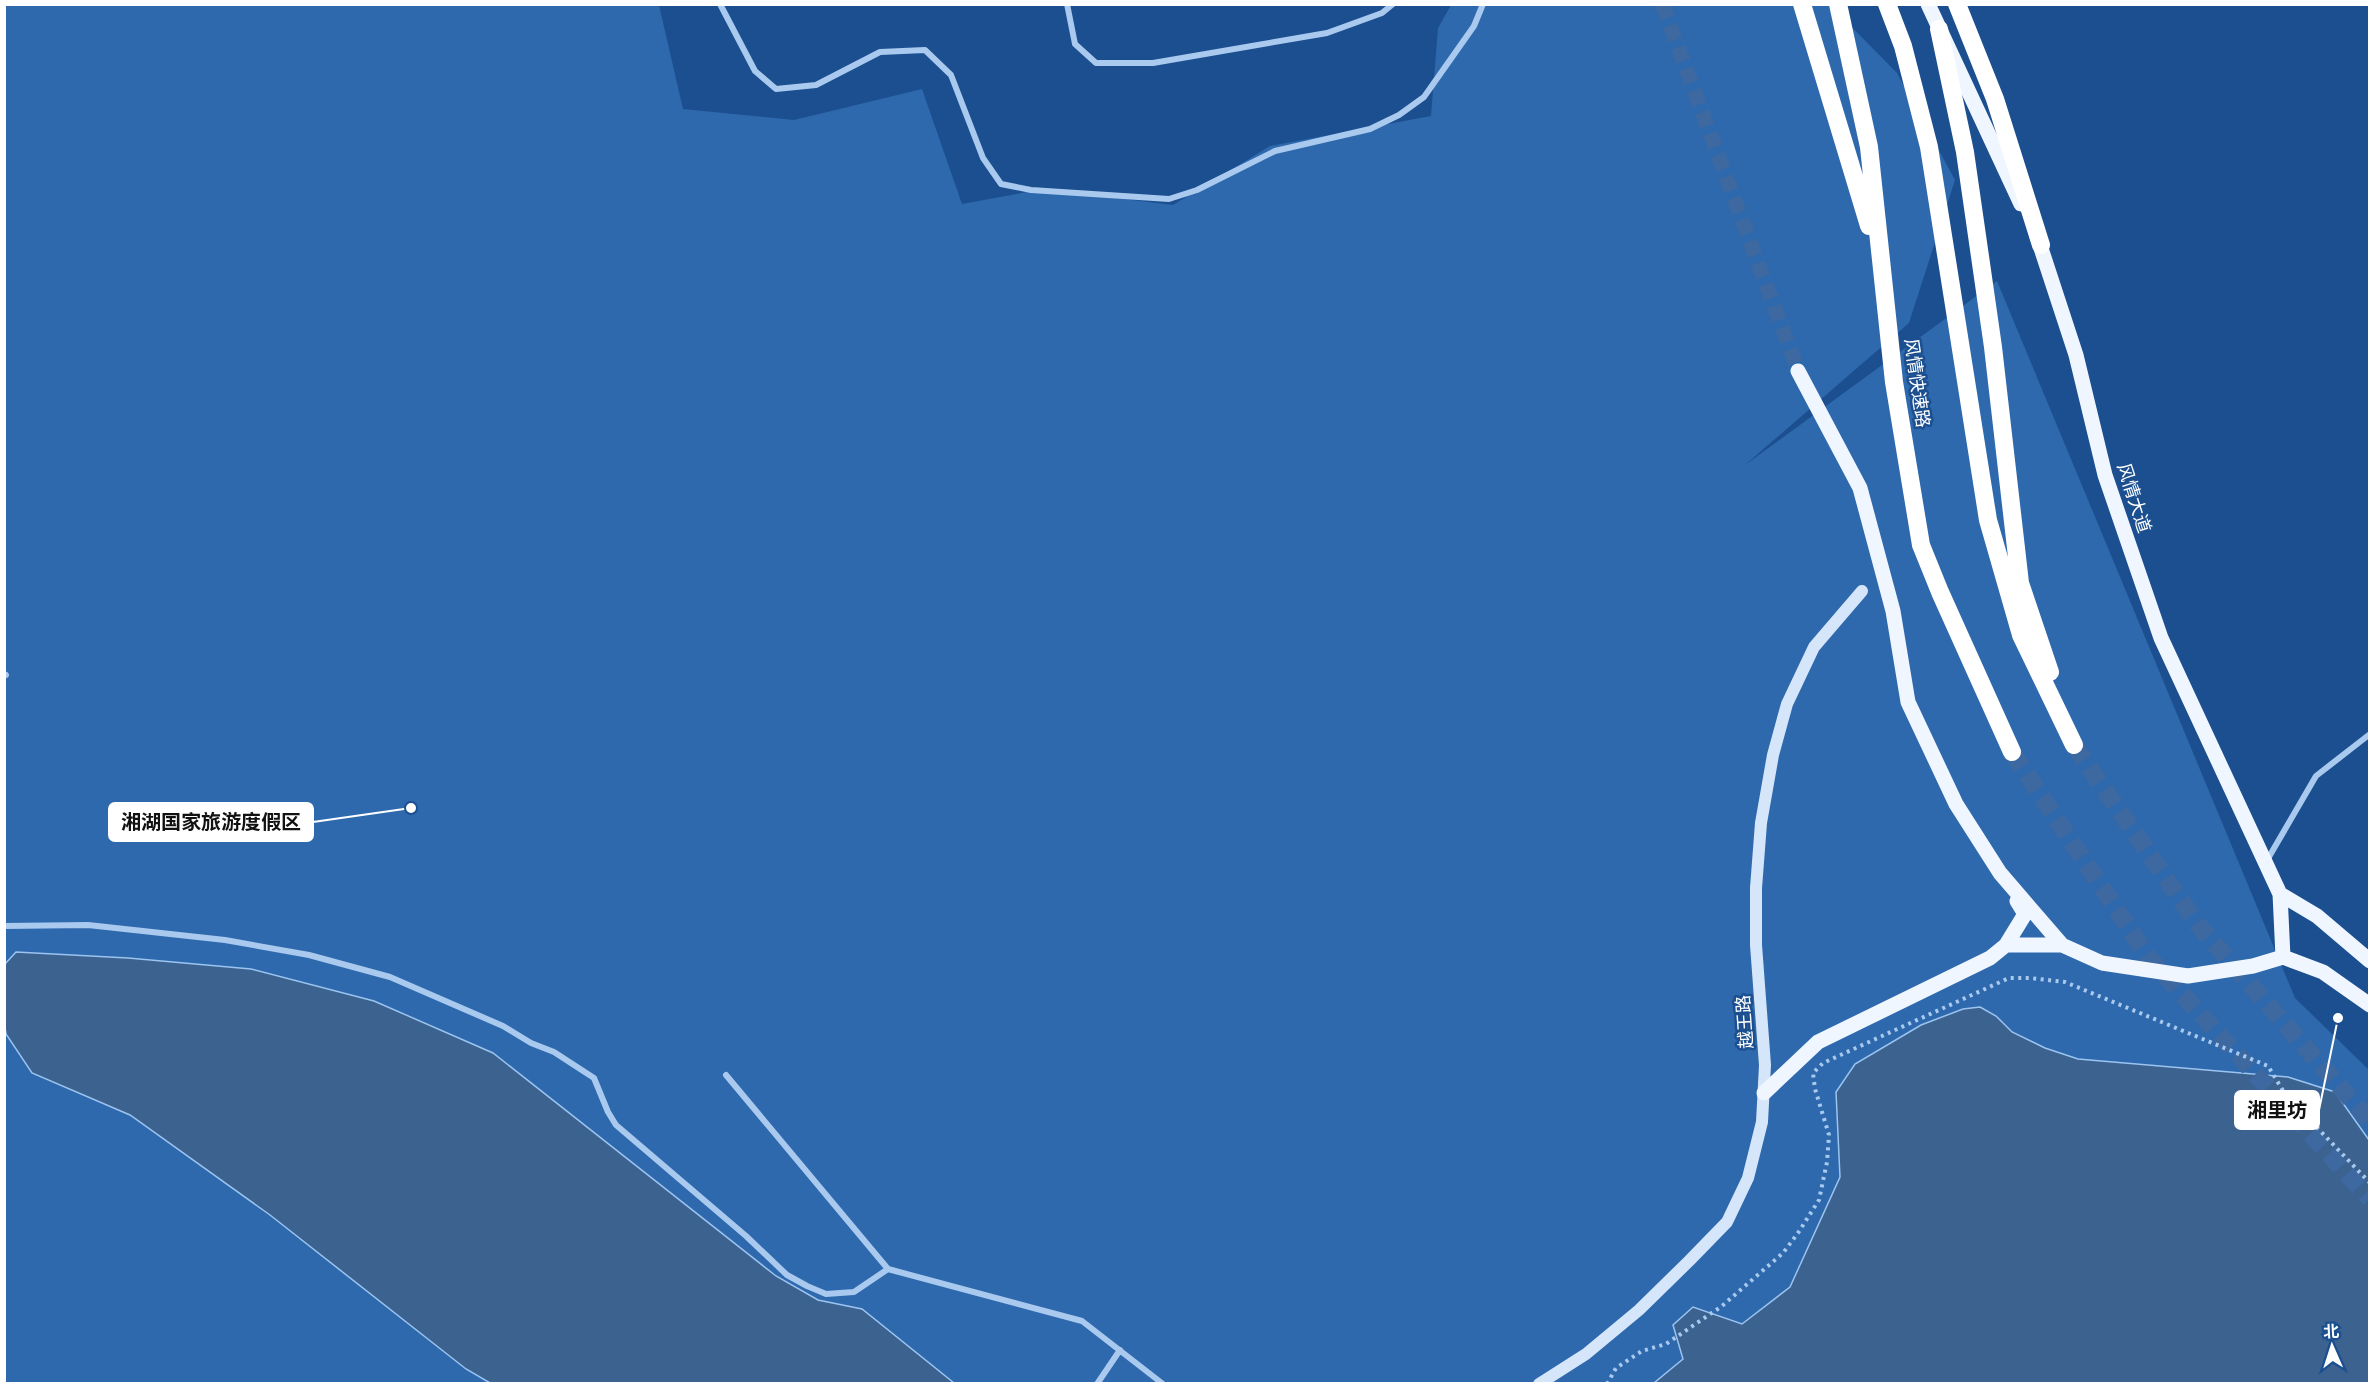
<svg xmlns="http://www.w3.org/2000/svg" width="2374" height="1388" font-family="Rubik,'Noto Sans SC',sans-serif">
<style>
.green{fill:#2e69ad}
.water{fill:#3c6290;stroke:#9cc4f0;stroke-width:1.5}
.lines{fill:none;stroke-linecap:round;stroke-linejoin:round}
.primary-tunnel{stroke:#3d69a0;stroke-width:15;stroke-dasharray:15 8;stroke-linecap:butt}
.highway-tunnel{stroke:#3d69a0;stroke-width:18;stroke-dasharray:18 9;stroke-linecap:butt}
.path{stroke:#a9c9ee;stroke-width:4;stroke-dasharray:3 4.5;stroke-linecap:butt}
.street{stroke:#a9c9ee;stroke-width:6}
.secondary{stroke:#d6e6fa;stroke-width:12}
.primary{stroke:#f0f6ff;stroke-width:15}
.highway{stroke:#fff;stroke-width:18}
.labels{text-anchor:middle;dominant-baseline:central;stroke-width:5;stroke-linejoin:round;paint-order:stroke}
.street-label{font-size:18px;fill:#fff;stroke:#1b4f8f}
.leader{fill:none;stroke:#fff;stroke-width:2}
.callout-dot{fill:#fff;stroke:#1b4f8f;stroke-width:2}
.callout{fill:#fff;stroke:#fff;stroke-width:2}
.callout-label{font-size:20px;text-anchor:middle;font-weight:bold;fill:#111}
</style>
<rect width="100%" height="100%" fill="#1b4f8f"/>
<path class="green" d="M5,5H659L683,109L794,120L922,89L962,204L1043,189L1173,205L1270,146L1431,116L1438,28L1451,5H1830L1897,73L1955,180L1909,323L1745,465L1997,281L2295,998L2369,1070V1383L5,1384Z"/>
<path class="water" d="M16,952L128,958L251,969L374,1001L493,1053L776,1276L818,1300L862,1309L954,1383H490L466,1369L270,1215L130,1115L32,1073L6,1034L5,1027V964Z
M1980,1007L1996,1016L2012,1032L2045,1048L2078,1059L2288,1077L2335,1092L2369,1140V1383H1654L1683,1359L1673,1325L1693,1307L1742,1324L1790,1287L1840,1177L1836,1092L1855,1064L1921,1025L1963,1009Z"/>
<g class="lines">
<path class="primary-tunnel" d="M1662,4L1798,371"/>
<path class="highway-tunnel" d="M2074,745L2198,925L2370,1121
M2012,752L2148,957L2370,1199"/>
<path class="path" d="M1607,1384L1616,1368L1642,1351L1666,1344L1722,1306L1783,1253L1798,1233L1819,1200L1827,1162L1829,1135L1815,1089L1813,1073L1823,1063L2009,978H2030L2065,982L2268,1066L2285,1094L2370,1183"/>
<path class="street" d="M720,4L755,71L776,89L816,85L880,52L925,50L951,75L983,158L1001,184L1031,190L1169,199L1197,190L1275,151L1370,129L1399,115L1424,97L1474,26L1483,4
M1067,4L1075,44L1096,63H1153L1327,33L1382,13L1393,4
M4,676L6,675
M2266,862L2316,776L2370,734
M4,926L88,925L225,940L309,955L390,977L503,1026L531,1043L554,1052L594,1078L608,1112L616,1125L746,1236L787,1275L807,1286L826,1294L854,1292L888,1269
M726,1075L888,1269L1082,1321L1163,1384
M1097,1384L1120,1350"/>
<path class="secondary" d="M1539,1384L1586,1354L1639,1310L1689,1261L1727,1222L1748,1178L1762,1122L1765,1065L1756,945V888L1761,823L1773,755L1787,704L1814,647L1862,591"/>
<path class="primary" d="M1928,4L2021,204
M2037,236L2076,355L2105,475L2161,638L2280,894L2317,916L2370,961
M1798,371L1860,488L1893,611L1908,702L1956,804L2000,873L2062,945L2102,963L2188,976L2253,966L2283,957L2323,972L2370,1005
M2280,894L2283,957
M2006,945L2025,914L2017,901
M1764,1093L1818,1042L1990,958L2006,945H2062"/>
<path class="highway" d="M1802,4L1869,226
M1838,4L1869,147L1894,382L1921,545L1940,592L2012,752
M1887,4L1903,46L1929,147L1988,520L2021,635L2074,745
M1957,4L1995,99L2041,245
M1939,29L1965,152L1993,347L2020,583L2050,672"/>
</g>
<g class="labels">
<g class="street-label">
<text transform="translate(1917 383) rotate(82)">风情快速路</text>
<text transform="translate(2134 498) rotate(72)">风情大道</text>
<text transform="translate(1745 1022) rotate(-94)">越王路</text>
</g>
</g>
<path class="leader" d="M411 808L313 822M2338 1018L2319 1110"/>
<g class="callout-dot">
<circle cx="411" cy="808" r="6"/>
<circle cx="2338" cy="1018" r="6"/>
</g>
<g class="callout">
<rect x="109" y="803" width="204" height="38" rx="6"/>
<rect x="2235" y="1091" width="84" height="38" rx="6"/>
</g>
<g class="callout-label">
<text x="211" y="829">湘湖国家旅游度假区</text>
<text x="2277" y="1117">湘里坊</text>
</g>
<rect width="2374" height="1388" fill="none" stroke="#ffffff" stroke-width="12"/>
<g transform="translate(2332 1346) rotate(357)" stroke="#1b4f8f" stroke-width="4.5" paint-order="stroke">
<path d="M0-4.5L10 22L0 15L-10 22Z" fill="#ffffff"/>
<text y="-9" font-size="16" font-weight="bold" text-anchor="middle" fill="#ffffff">北</text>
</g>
</svg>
